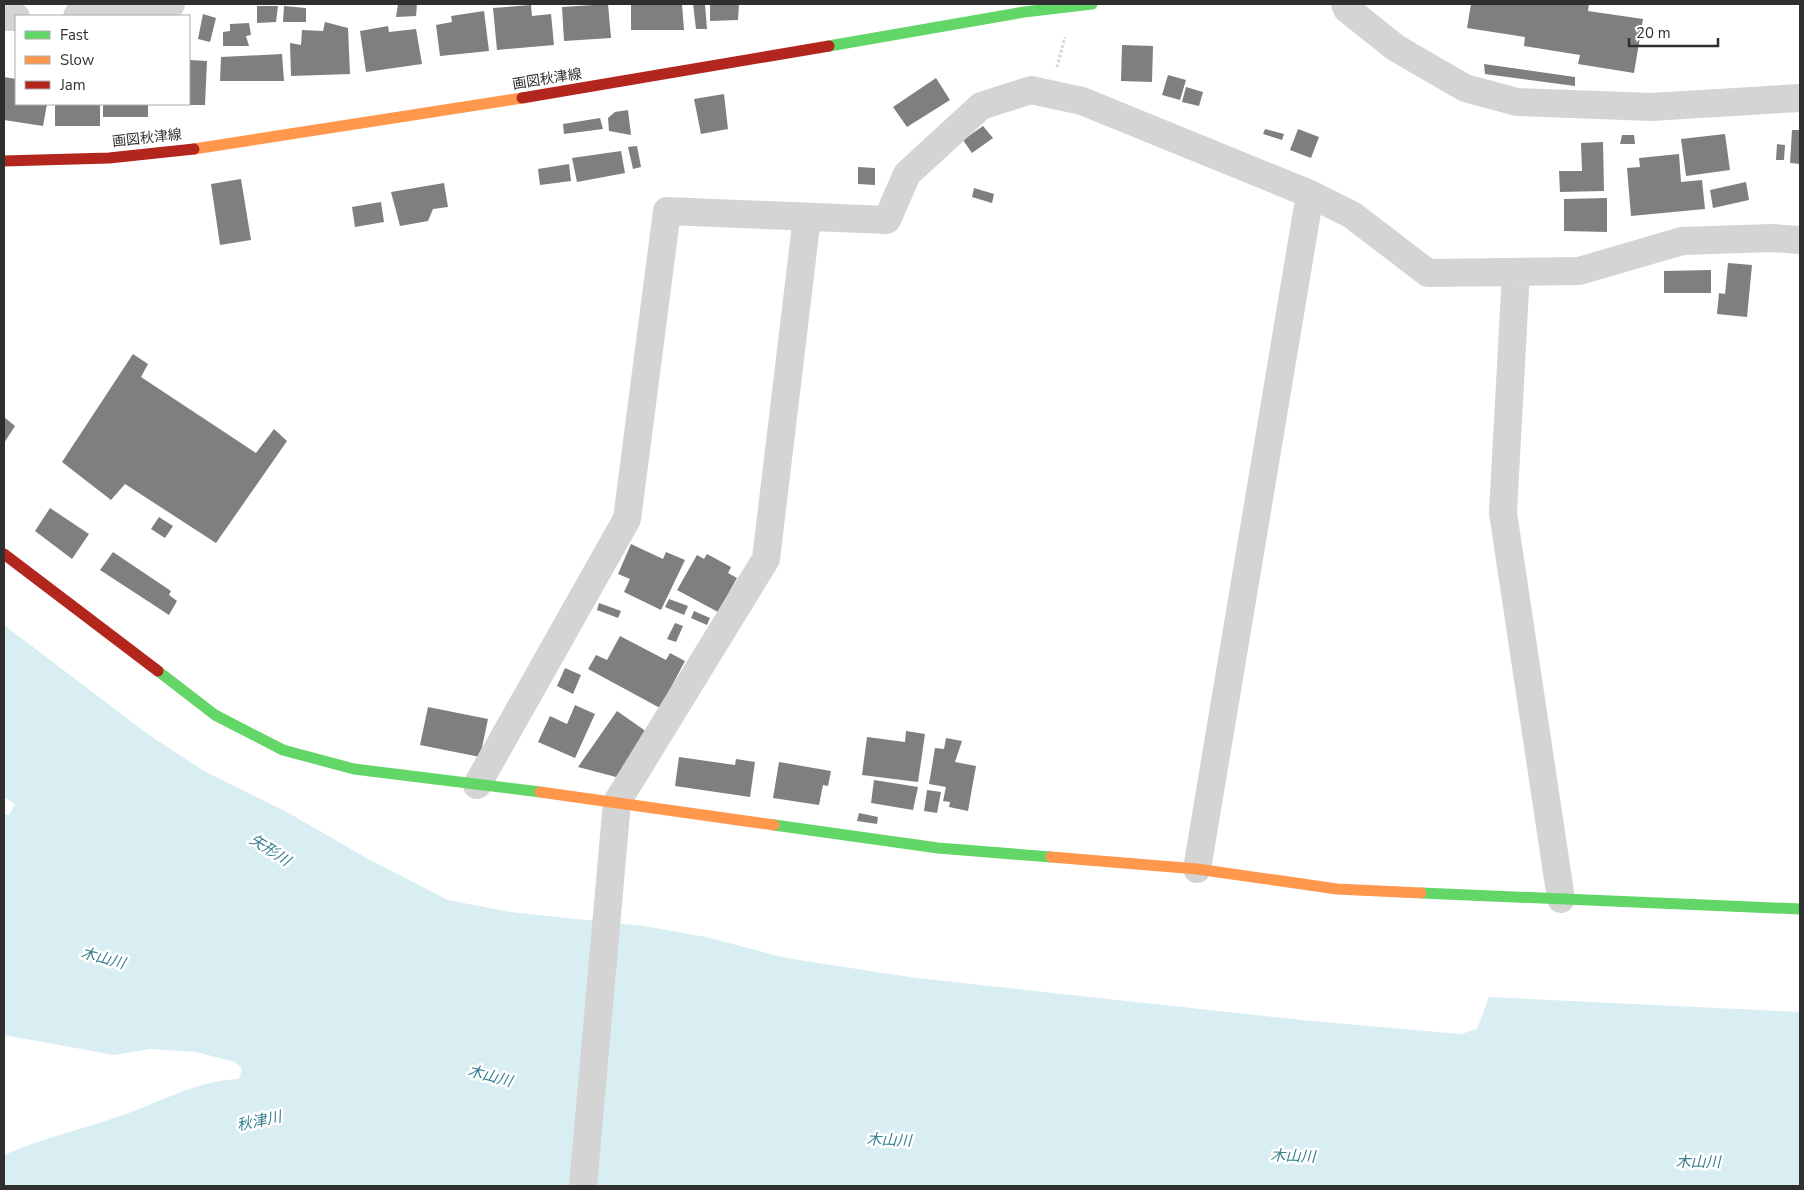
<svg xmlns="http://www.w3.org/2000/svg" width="1804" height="1190" font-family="'Nunito Sans','Noto Sans JP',sans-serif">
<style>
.water{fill:#d8eef3}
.building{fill:#7f7f7f}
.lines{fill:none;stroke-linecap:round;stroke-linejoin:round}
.path{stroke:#d4d4d4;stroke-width:3;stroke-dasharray:2.5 2.5;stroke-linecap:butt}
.street{stroke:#d4d4d4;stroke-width:28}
.fast{stroke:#63d668;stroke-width:11}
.slow{stroke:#ff974d;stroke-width:11}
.jam{stroke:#b3261e;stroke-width:11}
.labels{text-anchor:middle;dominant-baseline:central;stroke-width:5;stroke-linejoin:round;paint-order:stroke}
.street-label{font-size:14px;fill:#2f2f2f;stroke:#fff}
.water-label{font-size:15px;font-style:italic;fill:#368090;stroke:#fff}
</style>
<rect width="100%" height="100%" fill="#fff"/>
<path class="water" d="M4,625L149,735L204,771L287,812L368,859L448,900L510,912L644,926L706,937L786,958L916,978L1311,1021L1461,1034L1477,1029L1489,997L1800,1012V1186H4V1155C42,1138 84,1129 123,1115C161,1102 198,1080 239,1079L242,1069L235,1062L196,1052L150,1049L114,1055L4,1035V814L9,815L15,804L4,797Z"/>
<path class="building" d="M398,4H417L416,16L396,17Z
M608,4L611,38L564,41L562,7Z
M631,4H682L684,30H631Z
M693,4H705L707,29H696Z
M710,4H739L738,20L710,21Z
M1471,4H1589L1588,11L1643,19L1634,73L1578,64L1580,55L1524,46L1525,37L1467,28Z
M531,5L532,16L551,14L554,45L497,50L493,8Z
M257,6H278L276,22L257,23Z
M284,6L306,8V22H283Z
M484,11L489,51L440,56L436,25L452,22L451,16Z
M203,14L216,18L210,42L198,39Z
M325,22L348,28L350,74L291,76L290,43L301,45L302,30L323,31Z
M249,23L251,35L246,36L249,46H223V32L230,31V24Z
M388,26L389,32L416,29L422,64L366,72L360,31Z
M1122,45L1153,46L1152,82L1121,81Z
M282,54L284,81H220L221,57Z
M189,60L207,61L205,105H189Z
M1484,64L1575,77V86L1485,74Z
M1168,75L1186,80L1180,100L1162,95Z
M4,77L16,79V104H47L43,126L4,120Z
M936,78L950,100L907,127L893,107Z
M1186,87L1203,92L1199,106L1182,102Z
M724,94L728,129L701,134L694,99Z
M55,104H100V126H55Z
M103,104H148V117H103Z
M628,110L631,135L609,131L608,118L615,112Z
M600,118L603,129L564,134L563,124Z
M983,126L993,138L972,153L963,140Z
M1265,129L1284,134L1282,140L1263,134Z
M1298,129L1319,137L1311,158L1290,150Z
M1792,130H1800V164L1790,163Z
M1725,134L1730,170L1686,176L1681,139Z
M1622,135H1634L1635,144H1620Z
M1603,142L1604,191L1560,192L1559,171H1582L1581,143Z
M1777,144L1785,145L1784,160H1776Z
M637,146L641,167L633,169L628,147Z
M621,151L625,173L577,182L572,158Z
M1679,154L1681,182L1702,180L1705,209L1631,216L1627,168L1640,167L1639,158Z
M569,164L571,181L540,185L538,169Z
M858,167L875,168V185L858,184Z
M241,179L251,240L220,245L211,184Z
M1746,182L1749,200L1713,208L1710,190Z
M444,183L448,207L433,209L428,221L400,226L391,192Z
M974,188L994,194L992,203L972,197Z
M1607,198V232L1564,231V199Z
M381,202L384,222L355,227L352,207Z
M1728,263L1752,265L1747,317L1717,314L1719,293L1725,294Z
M1711,270V293H1664V271Z
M133,354L148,364L141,377L256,453L274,429L287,441L216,543L125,484L111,500L62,462Z
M4,417L15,426L4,443Z
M50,508L89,534L72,559L35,531Z
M159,517L173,526L165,538L151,529Z
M631,544L663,559L666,552L685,560L661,610L624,592L630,579L618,574Z
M113,552L171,591L169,595L177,601L169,615L100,570Z
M707,554L731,567L728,573L737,578L718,612L677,590L697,555L704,559Z
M669,599L688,606L684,615L665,607Z
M599,603L621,611L618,618L597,610Z
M694,611L710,618L707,625L691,618Z
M675,623L683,626L676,642L667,639Z
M620,636L666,660L670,653L685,661L660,708L588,669L596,655L607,660Z
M565,668L581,675L573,694L557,686Z
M575,705L595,714L575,758L538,742L550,716L567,724Z
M428,707L488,719L480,757L420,745Z
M617,711L647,732L616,777L578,767Z
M906,731L925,734L918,782L862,775L867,737L905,742Z
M946,738L962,741L955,762L976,766L968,811L949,807L950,802L943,801L946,787L929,784L935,748L944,749Z
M679,757L735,765L736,759L755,762L750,797L675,786Z
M779,762L831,771L828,786L823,785L819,805L773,798Z
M874,780L918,787L913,810L871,803Z
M927,790L941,792L937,813L924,811Z
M859,813L878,817L877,824L857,821Z"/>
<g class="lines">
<path class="path" d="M1057,67L1065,37"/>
<path class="street" d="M1345,4L1347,9L1396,48L1465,88L1517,102L1651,107L1800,98
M77,16L171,4
M4,17H16
M1516,272L1503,513L1561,899
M477,785L627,519L667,211L887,220L907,174L981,106L1031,90L1082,101L1310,194L1352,215L1428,273L1579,271L1682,241L1771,238L1800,240
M1197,869L1310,194
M583,1186L617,802L766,559L807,217"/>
<path class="fast" d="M829,46L1024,12L1092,4
M158,671L215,715L283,750L354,769L540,792
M774,825L938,848L1051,857
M1421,893L1800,909"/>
<path class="slow" d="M194,149L522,98
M540,792L774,825
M1051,857L1197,869L1337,889L1421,893"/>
<path class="jam" d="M522,98L829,46
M4,161L109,158L194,149
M4,554L158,671"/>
</g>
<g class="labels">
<g class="street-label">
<text transform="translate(547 79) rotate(-9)">画図秋津線</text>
<text transform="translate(147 138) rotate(-6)">画図秋津線</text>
</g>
<g class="water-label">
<text transform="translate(270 850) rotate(33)">矢形川</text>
<text transform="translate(103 958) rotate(15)">木山川</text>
<text transform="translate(490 1076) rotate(15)">木山川</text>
<text transform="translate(259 1121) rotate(-12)">秋津川</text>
<text transform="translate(889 1140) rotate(2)">木山川</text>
<text transform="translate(1293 1156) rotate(2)">木山川</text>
<text x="1698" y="1162">木山川</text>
</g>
</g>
<rect width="1804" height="1190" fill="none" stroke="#2f2f2f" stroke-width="10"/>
<rect x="15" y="15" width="175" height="90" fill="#ffffff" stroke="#acacac"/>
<rect x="25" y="31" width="25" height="8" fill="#63d668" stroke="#acacac"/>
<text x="60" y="40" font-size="15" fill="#2f2f2f">Fast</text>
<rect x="25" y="56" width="25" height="8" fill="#ff974d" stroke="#acacac"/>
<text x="60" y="65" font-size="15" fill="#2f2f2f">Slow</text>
<rect x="25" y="81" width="25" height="8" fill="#b3261e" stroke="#acacac"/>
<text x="60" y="90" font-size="15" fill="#2f2f2f">Jam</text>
<path d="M1629 38v8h89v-8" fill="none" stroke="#2f2f2f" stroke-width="2.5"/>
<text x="1636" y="38" font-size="15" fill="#2f2f2f" stroke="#ffffff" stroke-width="4" paint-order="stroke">20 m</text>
</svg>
